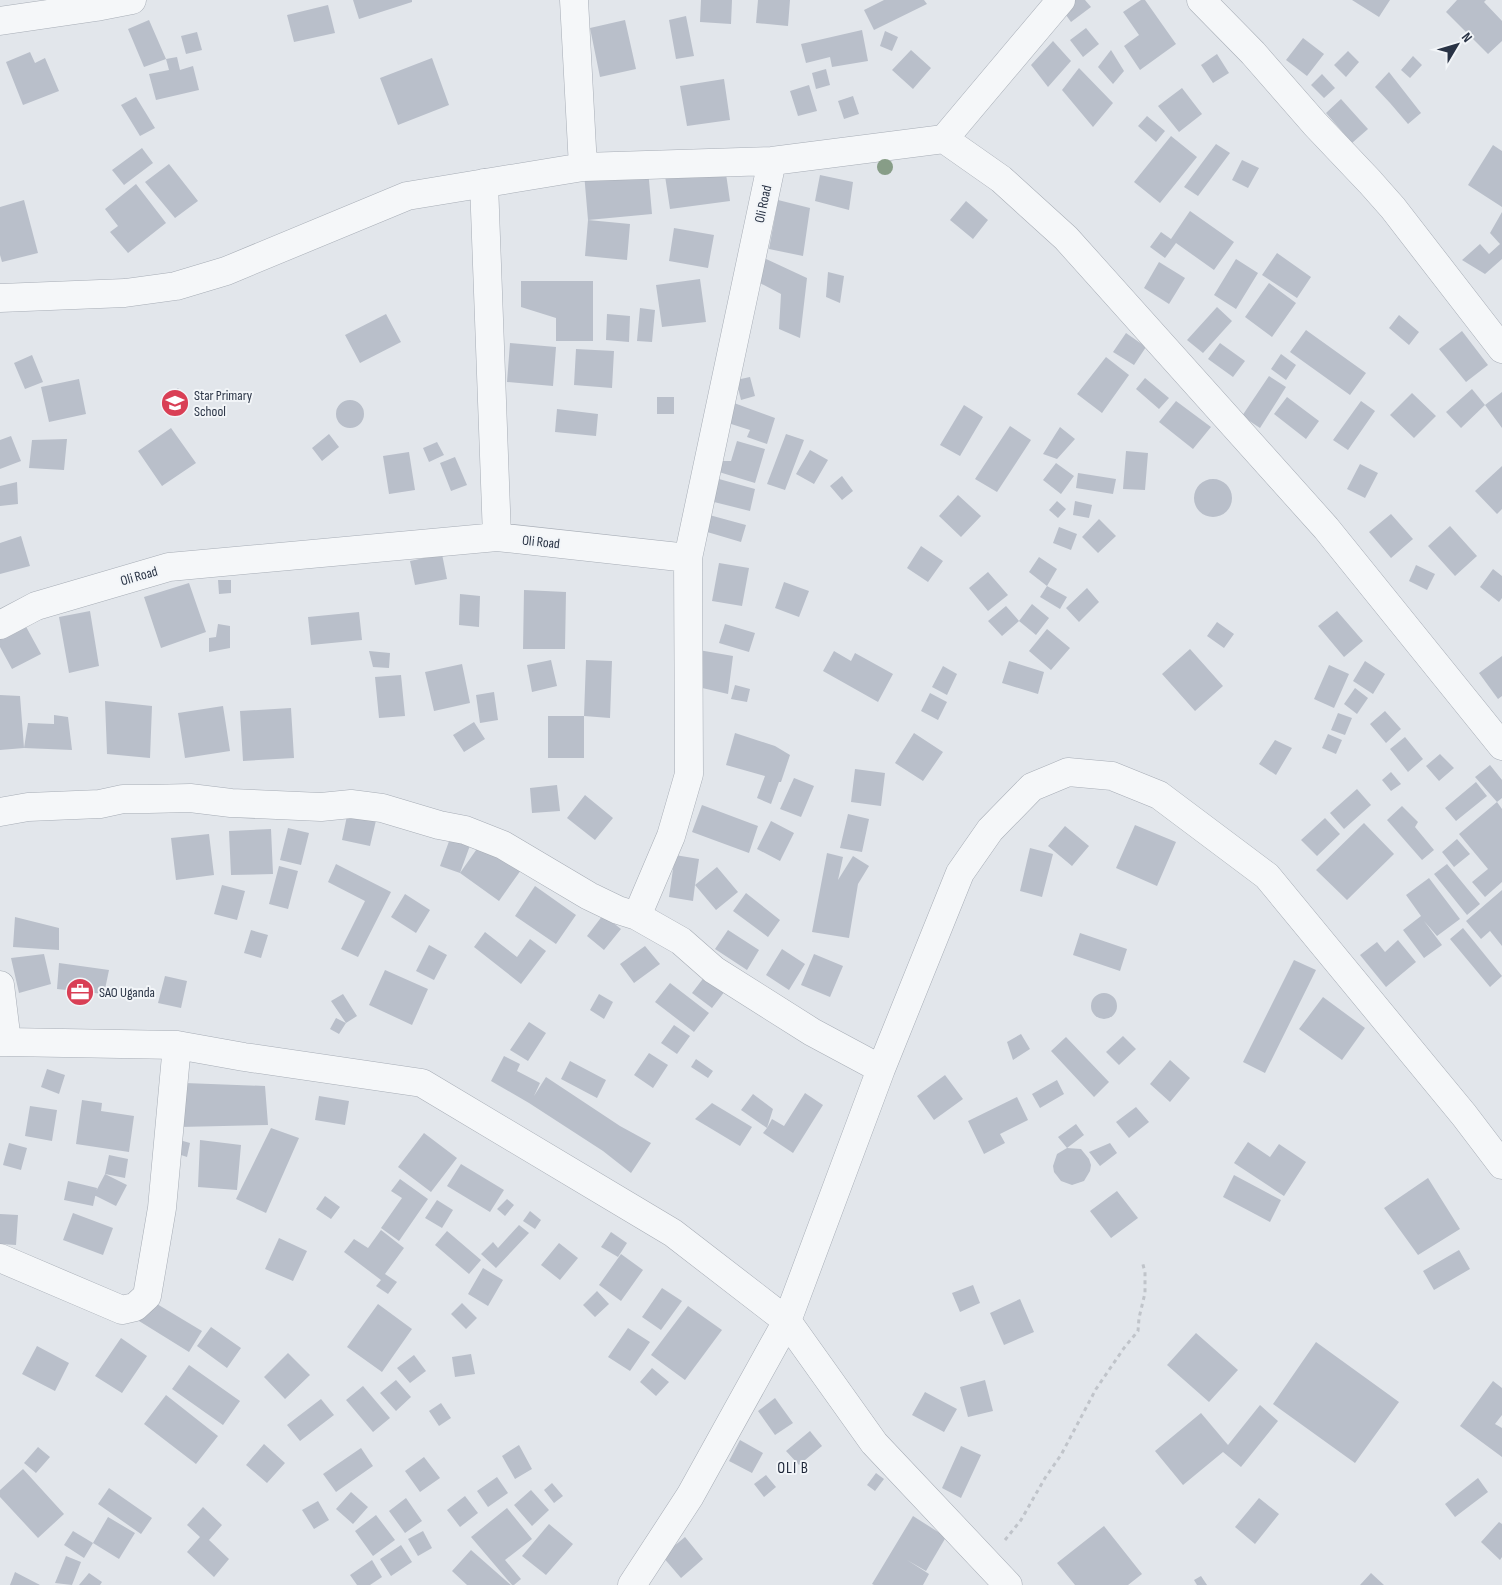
<svg xmlns="http://www.w3.org/2000/svg" width="1502" height="1585" font-family="'Sofia Sans Condensed',sans-serif">
<style>
.building{fill:#b9bfca}
.lines{fill:none;stroke-linecap:round;stroke-linejoin:round}
.street-casing{stroke:#a7adb6;stroke-width:29}
.path{stroke:#c0c4ca;stroke-width:3;stroke-dasharray:4 4;stroke-linecap:butt}
.street{stroke:#f5f7f9;stroke-width:28}
.tree{fill:#879d87}
.labels{text-anchor:middle;dominant-baseline:central;stroke-width:4;stroke-linejoin:round;paint-order:stroke}
.street-label{font-size:14px;fill:#293345;stroke:#f2f5f8}
.poi-label{font-size:14px;fill:#293345;stroke:#f2f5f8;text-anchor:start}
.quarter-label{font-size:16px;letter-spacing:1px;fill:#1b2436;stroke:#f2f5f8}
</style>
<rect width="100%" height="100%" fill="#e2e6eb"/>
<path class="building" d="M353,0H412V2L359,19Z
M701,0H732L731,24L700,22Z
M758,0H790L788,26L756,23Z
M884,0H924L927,4L874,30L864,10Z
M1072,0H1085L1091,7L1071,22L1061,8Z
M1141,0H1145L1176,44L1140,70L1124,46L1139,35L1123,12Z
M1352,0H1390L1379,17Z
M1457,0H1486L1484,2L1502,21V41L1488,54L1446,12Z
M328,5L335,33L294,42L287,15Z
M686,16L694,56L676,59L669,20Z
M149,20L166,59L177,57L180,70L193,66L199,90L156,100L149,74L169,70L166,59L144,67L128,29Z
M625,20L636,69L600,77L590,28Z
M1086,28L1099,44L1083,57L1070,40Z
M862,30L868,61L832,67L830,57L806,63L801,44Z
M885,31L898,37L892,51L880,46Z
M197,32L202,50L186,54L181,36Z
M1303,38L1324,54L1307,76L1286,60Z
M1053,41L1071,61L1048,87L1031,65Z
M911,50L931,68L913,89L892,70Z
M1111,50L1124,71L1113,84L1098,67Z
M1348,51L1359,62L1346,77L1334,65Z
M30,52L35,63L45,58L59,91L23,105L6,62Z
M1217,54L1229,73L1213,83L1201,65Z
M1413,56L1422,65L1410,78L1401,70Z
M432,58L449,105L398,125L380,78Z
M1079,68L1113,103L1093,127L1062,90Z
M826,69L830,85L816,89L812,73Z
M1389,72L1421,113L1408,124L1390,103L1375,87Z
M1322,74L1335,88L1324,98L1311,85Z
M724,79L730,120L687,126L680,86Z
M809,85L817,111L798,116L790,91Z
M1182,88L1202,114L1179,132L1158,106Z
M853,96L859,114L844,119L838,101Z
M136,97L155,128L140,136L121,105Z
M1341,99L1368,129L1352,143L1326,113Z
M1147,116L1165,131L1156,142L1138,126Z
M1171,136L1197,157L1160,203L1134,182Z
M1216,144L1230,153L1198,196L1184,187Z
M1493,145L1502,151V207L1468,185Z
M142,148L153,163L124,185L112,170Z
M1242,160L1259,168L1248,188L1232,180Z
M169,164L198,201L175,218L145,182Z
M725,167L730,201L670,209L665,176Z
M648,169L652,214L588,220L630,224L627,260L585,256L588,220L584,173Z
M820,175L853,182L849,210L815,201Z
M136,184L166,223L128,253L110,232L118,226L105,209Z
M24,200L38,253L2,262L0,255V207Z
M778,200L810,208L803,256L769,249Z
M966,201L988,220L973,239L950,220Z
M1190,211L1234,242L1214,270L1176,243L1165,258L1150,247L1161,232L1171,239Z
M1502,212V259L1485,274L1462,260L1480,244L1489,254L1500,244L1490,233Z
M674,228L714,235L708,268L669,261Z
M1277,253L1311,277L1297,298L1262,275Z
M764,258L807,278L800,338L779,329L781,294L758,282Z
M1236,259L1258,273L1236,309L1214,295Z
M1159,262L1185,278L1169,304L1144,288Z
M828,272L844,276L840,303L826,297Z
M700,279L706,322L662,327L656,285Z
M521,281H593V341H556V318L521,307Z
M1269,283L1296,303L1272,337L1245,317Z
M1217,307L1232,321L1203,353L1187,340Z
M640,308L655,310L652,342L637,341Z
M386,314L401,342L360,363L345,335Z
M607,314L630,316L629,342L606,340Z
M1399,315L1419,332L1409,345L1389,328Z
M1306,330L1366,373L1350,395L1290,352Z
M1462,331L1488,365L1466,382L1439,349Z
M1126,333L1146,347L1134,365L1113,352Z
M510,343L556,347L553,386L507,382Z
M1220,343L1245,361L1233,377L1208,359Z
M576,349L614,351L612,388L574,385Z
M1281,354L1296,365L1286,380L1271,369Z
M32,355L43,382L25,389L14,363Z
M1106,357L1129,375L1102,413L1077,394Z
M1269,376L1286,387L1260,428L1242,416Z
M750,377L755,396L741,400L736,380Z
M1145,378L1169,398L1159,409L1136,389Z
M79,379L86,414L49,422L41,387Z
M178,388L186,400L170,411L162,400Z
M1472,389L1485,405L1461,428L1446,412Z
M1502,392V428L1485,405Z
M1412,393L1436,416L1414,438L1390,415Z
M657,397H674V414H657Z
M1287,397L1319,421L1306,439L1274,414Z
M336 414a14 14 0 1 1 28 0a14 14 0 1 1-28 0Z
M1176,401L1211,427L1193,449L1159,422Z
M1361,401L1375,411L1348,450L1333,440Z
M734,403L775,418L767,444L747,437L750,430L728,423Z
M964,405L983,417L960,456L940,445Z
M557,409L598,414L596,436L555,432Z
M1010,426L1031,440L997,492L975,479Z
M1060,427L1075,439L1057,459L1043,454Z
M171,428L196,463L162,486L138,451Z
M329,434L339,447L322,461L312,448Z
M786,434L804,440L785,490L767,484Z
M11,436L21,461L0,469V440Z
M67,439L64,470L29,468L32,440Z
M737,441L765,449L755,483L719,472L723,461H731Z
M437,442L444,455L429,462L423,448Z
M810,450L828,460L814,484L796,474Z
M1126,451L1148,453L1145,490L1123,489Z
M409,452L415,490L389,494L383,456Z
M455,457L467,485L451,491L440,463Z
M1056,463L1074,476L1061,494L1043,480Z
M1360,464L1378,473L1365,498L1347,489Z
M1502,466V509L1497,514L1475,491Z
M1078,473L1116,479L1113,494L1076,488Z
M842,476L853,491L842,500L830,486Z
M719,479L755,489L750,511L714,502Z
M1194 498a19 19 0 1 1 38 0a19 19 0 1 1-38 0Z
M17,482L18,504L0,506V486Z
M958,495L981,516L961,537L939,516Z
M1057,501L1066,509L1058,518L1049,510Z
M1075,501L1092,505L1089,518L1073,515Z
M702,513L746,525L741,542L697,529Z
M1391,514L1413,539L1391,558L1369,532Z
M1099,519L1116,536L1098,553L1082,537Z
M1450,526L1477,556L1455,576L1428,546Z
M1059,527L1077,534L1071,550L1053,543Z
M21,536L30,566L0,574V543Z
M921,546L943,561L928,582L907,568Z
M442,554L447,579L415,585L410,561Z
M1039,557L1057,569L1047,586L1029,572Z
M719,563L749,568L742,606L712,601Z
M1416,565L1435,574L1427,590L1409,581Z
M1493,569L1502,576V598L1499,602L1480,587Z
M988,572L1008,595L988,611L969,588Z
M218,580H231V593L219,594Z
M784,582L809,591L799,617L775,608Z
M189,583L206,632L161,648L144,597Z
M1047,586L1067,597L1060,609L1040,597Z
M1087,588L1099,602L1079,622L1066,608Z
M524,590L566,592L565,649H523Z
M460,594L480,596L479,627L459,625Z
M1032,604L1049,618L1036,635L1019,621Z
M1006,606L1019,621L1002,636L988,621Z
M90,611L99,666L69,673L59,617Z
M1337,611L1363,641L1344,657L1318,626Z
M359,612L362,640L311,645L308,617Z
M1217,622L1234,634L1224,648L1207,636Z
M24,623L41,654L12,669L0,647V636Z
M218,624L230,626V648L209,652V638L216,637Z
M725,624L755,633L749,652L719,643Z
M1047,629L1070,648L1051,670L1029,651Z
M693,649L733,656L728,694L698,687Z
M1190,649L1223,686L1195,711L1162,674Z
M369,651L390,653L389,668L373,667Z
M834,651L851,661L855,653L893,674L878,702L823,671Z
M1502,656V696L1498,699L1479,673Z
M551,660L557,686L532,692L527,665Z
M586,660L612,661L610,718L584,716Z
M1009,661L1044,672L1038,694L1002,683Z
M1365,661L1385,674L1373,694L1353,681Z
M462,664L470,703L434,711L425,672Z
M1329,665L1349,674L1334,708L1314,699Z
M943,666L957,674L947,695L932,687Z
M401,675L405,716L379,718L375,677Z
M735,685L750,689L747,702L731,699Z
M1355,688L1368,698L1357,714L1344,704Z
M494,692L498,720L480,723L476,695Z
M930,693L947,702L938,720L921,711Z
M0,695L20,696L24,748L28,723L54,724V715L68,717L72,750L24,748L0,750Z
M105,701L152,706L150,758L107,754Z
M223,706L230,751L185,758L178,713Z
M291,708L294,758L243,761L240,711Z
M1385,711L1401,729L1386,743L1370,724Z
M1338,713L1352,718L1345,735L1331,730Z
M548,716H584V758H548Z
M474,722L485,739L464,752L453,735Z
M735,733L775,746L790,755L781,782H779L771,804L757,798L765,776L726,765Z
M914,733L943,752L923,781L895,763Z
M1328,734L1342,740L1336,754L1322,748Z
M1405,737L1423,759L1408,772L1390,749Z
M1275,740L1292,748L1276,775L1259,764Z
M1440,754L1454,768L1439,781L1426,766Z
M1490,765L1502,780V798L1497,802L1475,777Z
M855,769L885,773L881,806L851,802Z
M1391,772L1401,784L1391,791L1382,780Z
M794,778L814,786L801,817L780,809Z
M1476,782L1487,796L1456,821L1445,808Z
M557,785L560,811L532,813L530,788Z
M1357,789L1371,805L1344,829L1330,813Z
M585,795L613,818L595,840L567,818Z
M1497,802L1502,809V882L1485,897L1472,882L1488,869L1459,834Z
M702,805L758,826L749,853L692,832Z
M349,806L378,812L370,846L342,840Z
M1402,806L1418,822L1415,827L1434,850L1422,860L1387,820Z
M848,814L869,819L862,852L840,848Z
M1325,818L1340,834L1317,856L1301,840Z
M771,821L794,833L780,861L757,849Z
M1364,823L1394,854L1347,900L1316,870Z
M1135,825L1176,842L1157,886L1116,868Z
M1065,826L1089,846L1072,866L1048,846Z
M288,828L309,833L301,865L280,860Z
M271,829L273,874L231,875L229,831Z
M452,833L472,840L460,873L440,866Z
M209,834L214,875L176,880L171,838Z
M1457,839L1470,854L1454,867L1442,852Z
M481,843L521,870L499,901L460,873Z
M1030,848L1053,854L1042,897L1020,891Z
M827,853L843,857L838,880L853,856L869,866L858,884L849,938L812,932Z
M675,855L699,859L695,885L717,867L738,892L716,910L695,885L693,901L669,897Z
M336,864L391,892L358,957L341,949L365,901L328,882Z
M1447,864L1480,904L1467,915L1434,874Z
M279,866L298,871L288,909L269,904Z
M1429,878L1460,919L1437,936L1424,921L1442,945L1424,958L1403,930L1421,916L1406,895Z
M222,885L245,891L237,920L214,914Z
M535,886L576,915L556,944L515,916Z
M1502,890V946L1490,931L1481,939L1466,921Z
M746,893L780,920L768,937L733,911Z
M405,894L430,910L416,933L391,917Z
M603,915L621,929L604,950L587,936Z
M15,917L59,928V950L13,947Z
M1463,928L1502,976L1490,987L1450,939Z
M251,930L268,935L261,958L244,953Z
M728,930L759,950L747,970L715,949Z
M485,932L517,957L530,939L546,951L521,984L474,947Z
M1080,933L1127,949L1120,971L1073,955Z
M1398,940L1416,962L1386,987L1360,955L1377,942L1385,952Z
M429,945L447,955L434,980L416,971Z
M645,946L660,964L634,983L620,964Z
M782,949L805,964L789,990L766,975Z
M44,954L51,984L19,993L11,958Z
M814,954L843,966L830,997L801,985Z
M1294,960L1316,970L1265,1073L1243,1062Z
M59,963L109,970L104,994L57,989Z
M385,970L428,989L412,1025L369,1005Z
M165,976L187,981L181,1008L158,1003Z
M705,976L725,991L712,1008L692,993Z
M670,983L709,1013L694,1032L655,1002Z
M1091 1006a13 13 0 1 1 26 0a13 13 0 1 1-26 0Z
M343,994L357,1016L346,1023L331,1001Z
M599,994L613,1002L604,1019L590,1010Z
M1323,997L1365,1028L1342,1060L1299,1029Z
M336,1018L346,1023L339,1034L330,1029Z
M529,1022L546,1033L528,1061L510,1050Z
M674,1025L690,1036L677,1054L661,1043Z
M1021,1034L1030,1049L1013,1060L1007,1042Z
M1123,1036L1136,1049L1119,1065L1106,1052Z
M1066,1037L1109,1082L1094,1097L1051,1051Z
M649,1053L668,1065L653,1088L634,1075Z
M504,1056L520,1064L517,1071L540,1083L534,1096L546,1077L620,1126L651,1143L631,1173L603,1151L529,1103L491,1081Z
M696,1059L713,1071L708,1078L691,1067Z
M1170,1060L1190,1078L1170,1102L1150,1084Z
M570,1061L606,1080L597,1098L561,1079Z
M47,1069L65,1075L59,1094L41,1087Z
M945,1075L963,1099L934,1120L917,1096Z
M1057,1080L1064,1094L1040,1108L1032,1094Z
M185,1083L265,1086L268,1125L179,1127Z
M805,1093L823,1105L793,1153L763,1133L767,1128L741,1110L753,1094L773,1109L767,1128L772,1119L784,1126Z
M319,1096L349,1101L345,1125L315,1120Z
M1017,1097L1028,1120L1000,1134L1005,1143L984,1154L968,1121Z
M82,1100L102,1103L101,1111L134,1116L129,1152L76,1144Z
M712,1103L752,1127L740,1146L695,1119Z
M30,1106L57,1110L52,1141L25,1136Z
M1136,1107L1149,1122L1129,1138L1116,1122Z
M1076,1124L1084,1135L1067,1148L1081,1149L1089,1159L1091,1165L1090,1171L1084,1181L1072,1185L1061,1181L1054,1172L1053,1166L1057,1154L1067,1148L1058,1137Z
M271,1128L299,1138L266,1213L236,1199Z
M424,1133L457,1158L431,1192L398,1167Z
M176,1139L190,1143L187,1157L172,1152Z
M200,1140L241,1145L237,1190L198,1187Z
M1248,1142L1270,1157L1279,1144L1306,1162L1284,1196L1234,1163Z
M9,1143L27,1148L21,1170L3,1165Z
M1110,1143L1117,1153L1100,1166L1089,1152Z
M109,1155L128,1159L125,1178L105,1174Z
M461,1164L504,1190L490,1212L447,1186Z
M105,1174L127,1185L116,1206L94,1195Z
M1234,1175L1281,1200L1270,1222L1223,1197Z
M1428,1178L1460,1229L1418,1255L1384,1208Z
M400,1179L428,1199L399,1241L381,1228L402,1198L391,1191Z
M68,1181L97,1188L93,1206L64,1200Z
M1117,1191L1138,1218L1111,1238L1090,1211Z
M325,1196L340,1207L331,1219L316,1209Z
M507,1199L514,1205L505,1216L497,1209Z
M437,1200L453,1210L442,1228L425,1218Z
M530,1211L541,1220L535,1229L523,1221Z
M73,1213L113,1228L103,1255L63,1240Z
M0,1214L18,1215L16,1245L0,1244Z
M519,1225L529,1233L496,1268L481,1254L493,1242L498,1248Z
M381,1230L404,1248L385,1274L397,1282L388,1294L376,1286L381,1280L344,1252L354,1239L368,1248Z
M447,1231L481,1260L469,1274L435,1245Z
M611,1232L627,1243L618,1257L601,1247Z
M279,1238L307,1251L293,1281L265,1269Z
M559,1243L578,1258L560,1280L541,1265Z
M1459,1250L1470,1269L1434,1290L1423,1271Z
M621,1254L643,1270L621,1301L599,1285Z
M483,1268L503,1280L488,1306L468,1294Z
M973,1285L980,1303L960,1312L952,1293Z
M662,1288L682,1301L661,1330L642,1317Z
M597,1291L609,1304L595,1317L583,1305Z
M1020,1299L1034,1332L1004,1345L990,1313Z
M152,1301L202,1331L189,1352L139,1321Z
M462,1303L477,1318L466,1329L451,1314Z
M378,1304L412,1329L382,1372L347,1347Z
M688,1306L722,1330L685,1380L651,1355Z
M211,1327L241,1348L227,1368L197,1346Z
M628,1328L650,1342L630,1371L608,1357Z
M1196,1333L1238,1370L1209,1402L1167,1365Z
M121,1338L147,1356L122,1393L95,1376Z
M1316,1342L1399,1402L1355,1463L1273,1404Z
M37,1346L69,1363L55,1391L22,1374Z
M288,1353L310,1375L285,1399L264,1377Z
M471,1354L475,1374L455,1377L452,1357Z
M414,1355L426,1371L410,1383L397,1368Z
M189,1365L240,1401L223,1425L172,1389Z
M652,1368L669,1382L656,1396L640,1382Z
M396,1380L411,1397L396,1411L380,1393Z
M985,1380L993,1411L968,1417L960,1387Z
M1493,1381L1502,1388V1415L1495,1424L1502,1428V1457L1460,1426Z
M363,1386L390,1418L373,1432L346,1400Z
M925,1392L957,1409L944,1432L912,1415Z
M166,1395L218,1436L196,1464L144,1424Z
M775,1398L793,1423L775,1435L758,1411Z
M321,1399L334,1415L300,1441L287,1425Z
M441,1403L451,1418L439,1426L429,1411Z
M1260,1405L1278,1421L1241,1467L1223,1452L1183,1485L1155,1451L1201,1413L1228,1445Z
M810,1431L822,1446L799,1465L786,1451Z
M740,1440L763,1453L752,1473L729,1461Z
M264,1444L285,1463L267,1483L246,1465Z
M519,1445L532,1469L515,1479L502,1456Z
M961,1446L981,1455L961,1498L942,1488Z
M38,1447L50,1457L36,1473L24,1463Z
M361,1448L373,1466L336,1492L323,1474Z
M424,1457L440,1478L420,1492L405,1471Z
M23,1469L64,1514L38,1538L0,1497V1490Z
M876,1473L884,1479L875,1491L867,1485Z
M766,1475L776,1487L764,1497L754,1484Z
M497,1477L508,1493L488,1507L477,1491Z
M1478,1478L1488,1492L1455,1517L1445,1504Z
M552,1483L563,1496L554,1503L544,1490Z
M109,1488L152,1518L141,1534L98,1504Z
M531,1490L549,1510L532,1526L514,1505Z
M351,1492L368,1507L353,1524L336,1509Z
M465,1496L478,1513L460,1527L447,1510Z
M406,1498L422,1521L405,1533L389,1511Z
M1259,1498L1279,1514L1255,1544L1235,1527Z
M318,1501L329,1520L314,1529L302,1510Z
M203,1507L222,1525L209,1540L229,1559L214,1577L187,1552L200,1537L187,1525Z
M507,1508L532,1539L505,1560L521,1579L514,1585H512L471,1537Z
M376,1515L395,1540L373,1556L355,1531Z
M913,1516L946,1537L926,1571L907,1560L929,1574L923,1585H874L872,1584Z
M108,1517L135,1533L119,1559L93,1543Z
M1499,1522L1502,1524V1557L1500,1560L1481,1542Z
M549,1524L573,1544L546,1575L522,1556Z
M1104,1526L1142,1574L1128,1585H1075L1057,1563Z
M73,1531L93,1543L84,1558L64,1545Z
M423,1531L432,1548L418,1556L408,1539Z
M685,1537L703,1559L681,1578L662,1556Z
M401,1545L412,1562L391,1576L380,1559Z
M471,1550L511,1585H467L452,1571Z
M66,1556L81,1562L72,1585L55,1583Z
M372,1560L382,1577L370,1585H357L350,1575Z
M15,1572L40,1585H10Z
M89,1573L102,1582L100,1585H79Z
M1371,1573L1384,1585H1360Z
M1201,1576L1207,1585H1197L1194,1580Z"/>
<g class="lines">
<defs>
<path id="street" d="M574,0L583,167
M1201,0L1253,53L1315,124L1370,182L1393,208L1502,349
M0,21L96,7L132,0
M944,139L1001,179L1066,238L1326,528L1502,746
M484,183L497,537
M0,298L125,293L176,286L226,271L407,196L583,167L772,161L944,139L1061,0
M0,625L36,606L169,567L497,537L688,558L772,161
M0,812L28,807L100,804L123,799H148L190,798L231,803L321,807L351,804L382,808L439,825L465,830L503,845L589,896L618,910L637,916L681,941L714,970L812,1032L881,1069
M637,916L671,836L689,774L688,558
M0,985L7,1042H0
M7,1042L177,1045L244,1057L422,1083L673,1233L787,1321L874,1443L1008,1585
M0,1258L122,1310L135,1307L147,1296L162,1208L177,1045
M632,1585L690,1496L787,1321L881,1069L960,873L990,830L1032,787L1068,772L1112,776L1159,795L1267,876L1464,1115L1502,1165"/>
</defs>
<use href="#street" class="street-casing"/>
<path class="path" d="M1005,1540L1021,1520L1045,1478L1061,1455L1096,1389L1124,1348L1138,1331L1139,1318L1145,1293V1272L1142,1261"/>
<use href="#street" class="street"/>
</g>
<circle class="tree" cx="885" cy="167" r="8"/>
<defs>
<symbol id="school-disc" viewBox="-11 -11 22 22"><circle r="9.5" fill="#d93f55" stroke="#f2f5f8"/><path d="M0-5L7-2L0 1L-7-2ZM-4 1L0 2.5L4 1V4Q0 6-4 4Z" fill="#fff"/></symbol>
<symbol id="office-disc" viewBox="-11 -11 22 22"><circle r="9.5" fill="#d93f55" stroke="#f2f5f8"/><path d="M-6-3h4V-5.5h4V-3h4V5H-6ZM-1-4.5V-3h2v-1.5ZM-6 0V1H6V0Z" fill="#fff"/></symbol>
</defs>
<g fill-rule="evenodd">
<use href="#school-disc" x="159" y="387" width="32" height="32"/>
<use href="#office-disc" x="64" y="976" width="32" height="32"/>
</g>
<g class="labels">
<g class="street-label">
<text transform="translate(763 204) rotate(-78)">Oli Road</text>
<text transform="translate(541 542) rotate(6)">Oli Road</text>
<text transform="translate(139 576) rotate(-16)">Oli Road</text>
</g>
<g class="poi-label">
<text x="194" y="395">Star Primary<tspan x="194" dy="16">School</tspan></text>
<text x="99" y="992">SAO Uganda</text>
</g>
<g class="quarter-label">
<text x="793" y="1468">OLI B</text>
</g>
</g>
<g transform="translate(1457 45) rotate(52)" stroke="#f2f5f8" stroke-width="4" paint-order="stroke">
<path d="M0-4L9 19L0 12L-9 19Z" fill="#293345"/>
<text y="-8" font-size="14" font-weight="bold" text-anchor="middle" fill="#293345">N</text>
</g>
</svg>
